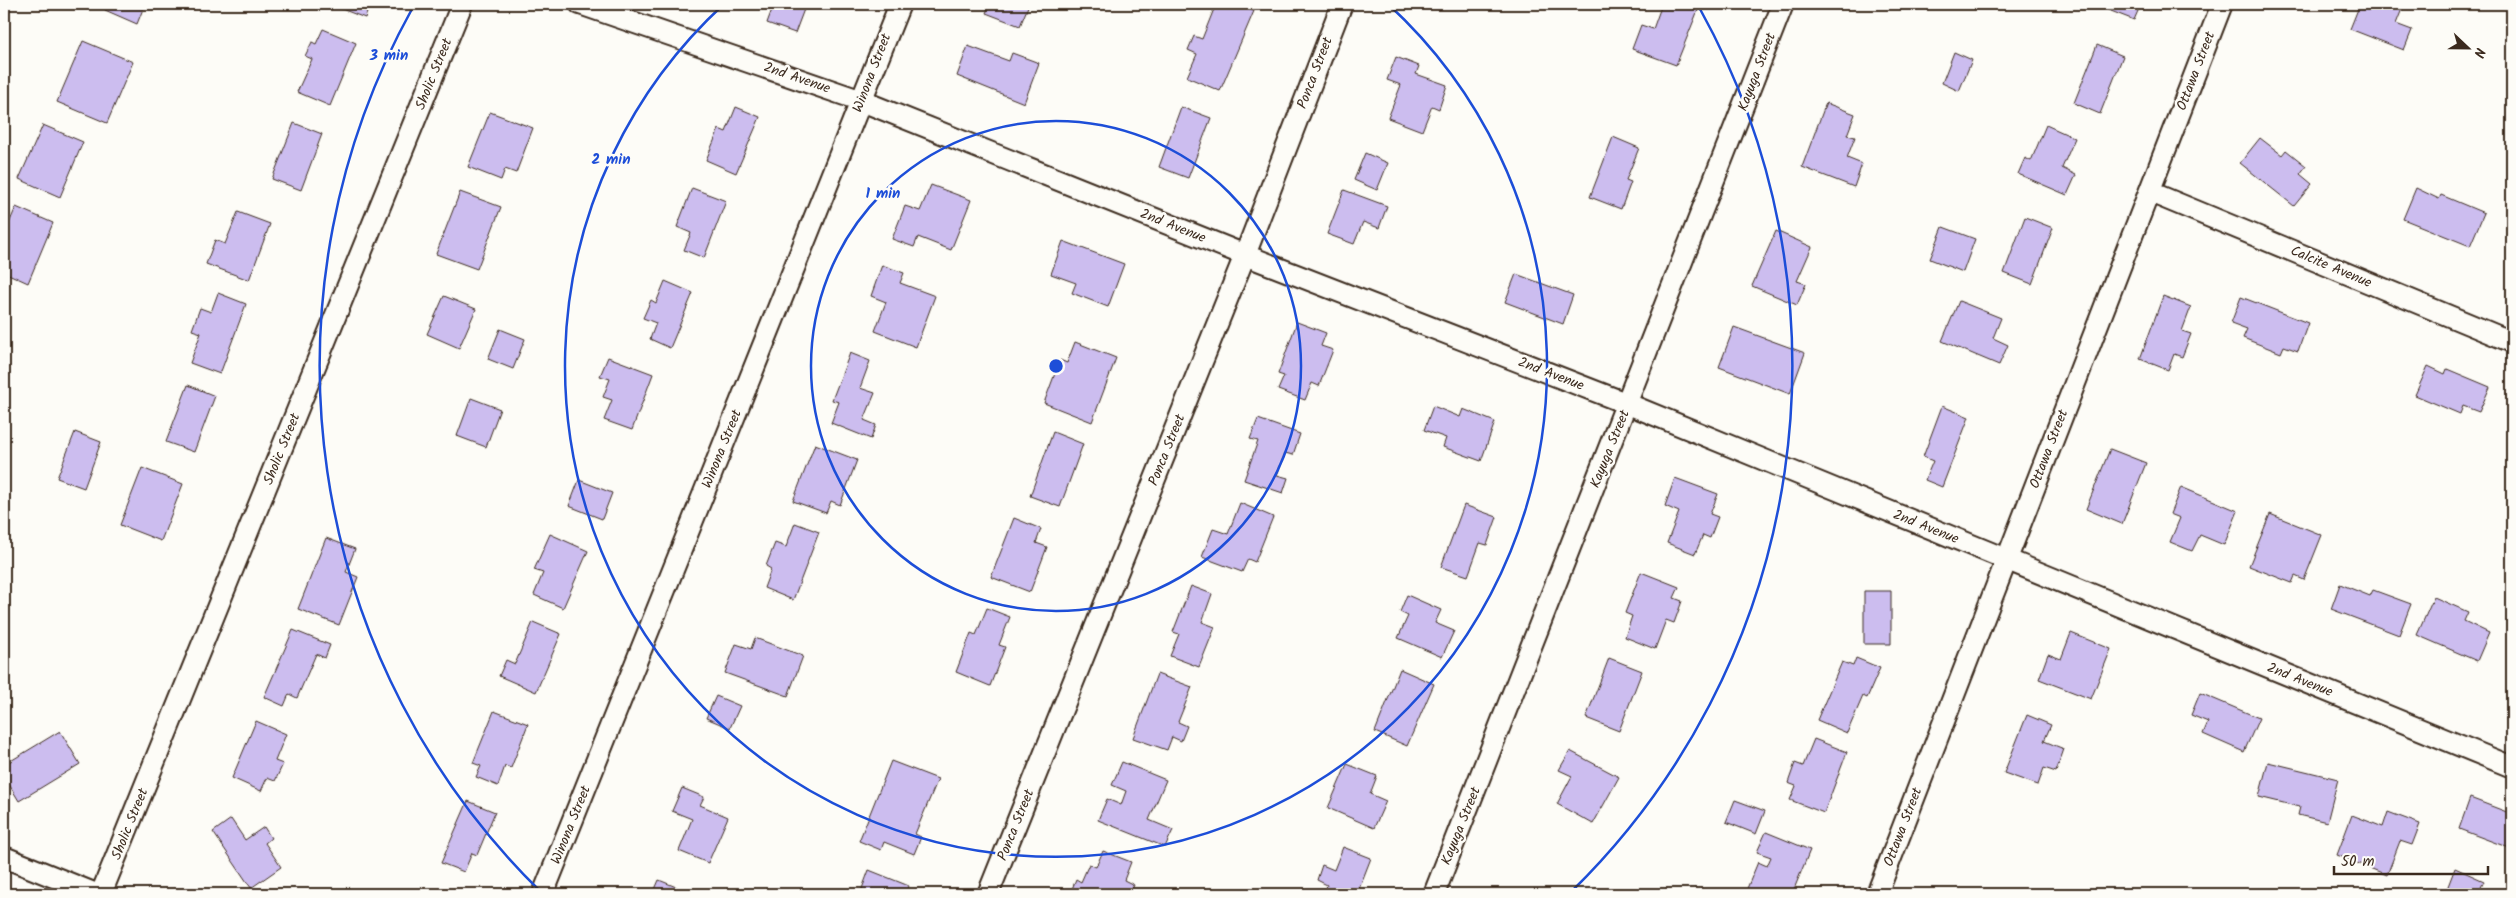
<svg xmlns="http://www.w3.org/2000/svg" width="2516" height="898" font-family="Kalam,sans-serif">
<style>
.building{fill:#ccbdef;stroke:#3b2a1e}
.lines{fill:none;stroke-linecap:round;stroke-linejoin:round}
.street-casing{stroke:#3b2a1e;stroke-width:24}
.street{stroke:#fdfcf7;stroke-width:20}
.ring{fill:none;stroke:#1d4ed8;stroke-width:2.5}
.labels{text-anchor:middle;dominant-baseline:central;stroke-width:5;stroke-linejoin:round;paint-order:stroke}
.street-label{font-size:14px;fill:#3b2a1e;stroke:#fdfcf7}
.centre{fill:#1d4ed8;stroke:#fdfcf7;stroke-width:2.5}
.ring-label{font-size:15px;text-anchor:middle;font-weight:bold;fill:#1d4ed8;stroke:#fdfcf7;stroke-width:5;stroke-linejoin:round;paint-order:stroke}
</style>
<rect width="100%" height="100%" fill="#fdfcf7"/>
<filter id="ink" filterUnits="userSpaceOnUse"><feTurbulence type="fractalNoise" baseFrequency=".02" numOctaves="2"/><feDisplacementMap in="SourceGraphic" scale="10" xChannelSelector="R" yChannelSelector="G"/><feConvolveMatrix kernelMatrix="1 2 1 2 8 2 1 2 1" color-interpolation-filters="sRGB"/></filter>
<g filter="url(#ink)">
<path class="building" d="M107,4H145L137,24L105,10Z
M329,4H370L365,18Z
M774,4H806L795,33L767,23Z
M990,4H1038L1037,7L1029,4L1020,26L986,13Z
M1216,4H1236L1254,11L1220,91L1187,77L1197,54L1188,50L1194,36L1202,39Z
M1662,4H1682L1698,10L1676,65L1632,49L1641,25L1653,29Z
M2093,4H2141L2134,20Z
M2360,4H2404L2396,24L2412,30L2404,50L2350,29Z
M323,29L356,43L330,106L297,92L312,59L305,56L312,42L316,44Z
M83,41L133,62L107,123L57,102Z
M2097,45L2123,56L2100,114L2074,103Z
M968,46L1009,61L1012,53L1039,63L1024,103L957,76Z
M1954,52L1972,60L1959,91L1942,83Z
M1396,57L1419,66L1416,74L1447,85L1439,109L1432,106L1422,131L1388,118L1401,85L1387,80Z
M1826,103L1855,114L1847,135L1855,137L1847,158L1862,164L1854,187L1802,167Z
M736,107L760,117L736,173L706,160L719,129L726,132Z
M1181,107L1211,118L1188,178L1159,167Z
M490,112L533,128L516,173L505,169L501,180L468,167Z
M294,123L322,134L301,190L272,179Z
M43,125L83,142L60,197L19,179Z
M2046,125L2075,138L2062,168L2076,175L2067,195L2018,174L2025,158L2031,161Z
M1613,137L1639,148L1626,180L1631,182L1621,209L1590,197Z
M2260,138L2282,155L2286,150L2306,166L2300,174L2312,184L2294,206L2240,163Z
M1365,153L1388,163L1377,190L1354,180Z
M931,185L971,200L951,250L918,237L914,247L892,239L905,206L920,211Z
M692,188L726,201L704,258L684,250L691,233L677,227Z
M2416,188L2439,199L2441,195L2484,213L2470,246L2403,219Z
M1344,190L1387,206L1379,228L1363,222L1354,244L1327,234Z
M460,192L501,207L477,269L436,254Z
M16,207L53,223L28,283L4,272V235Z
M238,212L270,224L249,280L206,264L215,240L225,244Z
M2025,217L2053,228L2032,284L2004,273Z
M1943,227L1975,239L1963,272L1930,259Z
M1776,231L1812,247L1797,281L1806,284L1797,305L1752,286Z
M1063,241L1124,264L1108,307L1072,293L1076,283L1051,274Z
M882,265L904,273L900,283L935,296L916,347L875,331L886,302L871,296Z
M1516,274L1573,295L1563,324L1505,302Z
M665,281L693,293L670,348L650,339L656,323L643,318L651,300L656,303Z
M218,293L246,304L220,374L190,363L201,333L192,330L200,308L211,312Z
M444,296L476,309L459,348L427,334Z
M2163,296L2191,307L2182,331L2191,334L2182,357L2174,354L2168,370L2140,359Z
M2241,297L2308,323L2298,351L2284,346L2281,353L2243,338L2247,329L2231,323Z
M1959,301L2001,318L1993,338L2008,345L1999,365L1942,341Z
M1297,322L1326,333L1321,346L1333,350L1319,386L1312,383L1305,400L1278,390L1284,376L1278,374Z
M1734,327L1805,353L1790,394L1719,367Z
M500,329L525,339L513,369L488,359Z
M1075,342L1116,358L1092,422L1044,403L1060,360L1067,363Z
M850,353L870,361L860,388L875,393L864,420L876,425L871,439L831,423L839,402L832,400Z
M608,357L653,374L632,430L604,420L612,400L603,397L610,379L600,376Z
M2428,366L2445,374L2447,369L2490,387L2479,412L2463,406L2460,414L2415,395Z
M188,385L215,396L194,452L166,442Z
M471,398L500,409L486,447L457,436Z
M1433,406L1460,417L1463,409L1495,422L1481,461L1443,447L1446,438L1424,430Z
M1942,406L1969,417L1942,487L1925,480L1933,461L1923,457Z
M1258,419L1300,434L1293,455L1285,453L1277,475L1288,478L1283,493L1244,480L1258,441L1250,439Z
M75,432L101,442L84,488L57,478Z
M1053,432L1083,444L1060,507L1030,496Z
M815,444L857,460L840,505L831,501L826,513L793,501Z
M2110,449L2146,463L2122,524L2086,509Z
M142,468L183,484L161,541L120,525Z
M1675,478L1718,494L1710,514L1718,517L1710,538L1703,535L1695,554L1667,543L1679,512L1665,506Z
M579,480L612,493L602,519L569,506Z
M2181,487L2238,511L2224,545L2200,535L2192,551L2170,542L2180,518L2170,514Z
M1240,503L1273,517L1255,562L1248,559L1242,572L1202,557L1213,529L1228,534Z
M1464,505L1497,517L1487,545L1480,543L1468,576L1441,567Z
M2270,514L2322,535L2304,580L2295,576L2292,583L2249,566Z
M1014,518L1041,529L1036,543L1047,547L1030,592L991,577Z
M795,523L819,532L793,600L764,588L771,569L766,566L775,543L786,547Z
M550,534L588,551L563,608L534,595L543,573L534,570Z
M326,538L355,549L346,572L358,577L339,625L298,609Z
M1641,572L1679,587L1674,598L1682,601L1674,623L1666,620L1655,649L1625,637L1632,616L1625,613Z
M2340,584L2370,596L2373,590L2411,604L2399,635L2331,609Z
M1191,586L1212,594L1202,622L1215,627L1199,667L1170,656L1179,634L1173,632Z
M1864,591H1891V644H1864Z
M1407,595L1441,610L1435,623L1454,631L1442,657L1398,638L1408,616L1400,612Z
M2434,597L2468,612L2464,621L2489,633L2477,661L2417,635Z
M987,608L1010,617L999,645L1005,647L990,686L956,672L971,633L976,635Z
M533,622L561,634L536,692L499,676L506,660L515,664Z
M293,630L330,645L325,658L316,654L297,698L289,694L284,706L264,697Z
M2071,633L2111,649L2091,699L2039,679L2048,654L2061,659Z
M755,638L803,656L788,696L725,673L736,644L751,649Z
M1609,658L1642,671L1619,731L1586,718Z
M1856,658L1880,668L1867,698L1863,696L1847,733L1817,720L1842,662L1853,666Z
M1400,669L1434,684L1407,746L1375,732Z
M1157,674L1192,687L1178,722L1187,726L1181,741L1172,737L1167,750L1133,738Z
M2200,693L2259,718L2244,752L2203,734L2208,722L2191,715Z
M716,696L740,706L730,728L706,718Z
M494,711L528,724L511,768L505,766L498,786L476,777L481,766L473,763Z
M2027,715L2051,725L2044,741L2064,749L2056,772L2044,768L2038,785L2004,773Z
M256,721L286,734L275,761L283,764L275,781L267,778L261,791L232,778Z
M60,731L80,764L19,801L4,776V765Z
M1814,739L1847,752L1824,813L1790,800L1796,786L1788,783L1795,763L1803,766Z
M1570,751L1619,777L1593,824L1557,804L1572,776L1559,770Z
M891,761L938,779L915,834L921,837L914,854L884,842L881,850L859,841Z
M1122,762L1166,780L1149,820L1173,830L1165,847L1098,820L1107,799L1121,805L1126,791L1112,785Z
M2268,762L2338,779L2327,822L2298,815L2300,807L2259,797Z
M1347,764L1377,776L1370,794L1386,801L1374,828L1328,808Z
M682,788L704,797L700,805L728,817L708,863L679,851L692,819L672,811Z
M2470,798L2512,814V849L2459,829Z
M1735,800L1765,811L1756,834L1726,822Z
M468,801L495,812L477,855L472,853L464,872L441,863Z
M2388,812L2420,824L2412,845L2400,841L2387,875L2337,855L2352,815L2383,827Z
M231,819L245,840L264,827L271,838L265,843L281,867L251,888L213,832Z
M1766,832L1810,850L1792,894H1753L1746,891L1758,862L1767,866L1771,857L1757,852Z
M1343,847L1371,858L1357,894H1324L1327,885L1317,880L1322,865L1334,870Z
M1103,851L1131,862L1124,880L1134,885L1130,894H1070L1076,879L1081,882L1089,864L1096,867Z
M2455,868L2484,881L2478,894H2445Z
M869,870L909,886L906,894H860Z
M659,880L686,891L684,894H653Z"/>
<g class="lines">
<defs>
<path id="street" d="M580,4L862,101L1245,255L1628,404L2512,767
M2150,192L2512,342
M4,857L96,894
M101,894L462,4
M543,894L900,4
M988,894L1245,255L1342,4
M1434,894L1783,4
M1877,894L2222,4"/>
</defs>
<use href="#street" class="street-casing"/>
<use href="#street" class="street"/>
</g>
</g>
<g class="ring">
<circle cx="1056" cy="366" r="245"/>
<path d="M1388 4A491 491 0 1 1 724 4"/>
<path d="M540 891A736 736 0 0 1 412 9M1700 9A736 736 0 0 1 1572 891"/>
</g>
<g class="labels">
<g class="street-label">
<text transform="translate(2196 71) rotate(-69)">Ottawa Street</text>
<text transform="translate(1757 72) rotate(-69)">Kayuga Street</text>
<text transform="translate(872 73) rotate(-69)">Winona Street</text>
<text transform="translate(1315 73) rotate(-69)">Ponca Street</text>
<text transform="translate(434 74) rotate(-68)">Sholic Street</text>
<text transform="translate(797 78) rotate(19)">2nd Avenue</text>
<text transform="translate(1173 226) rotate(22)">2nd Avenue</text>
<text transform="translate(2331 267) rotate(23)">Calcite Avenue</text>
<text transform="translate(1551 374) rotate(21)">2nd Avenue</text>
<text transform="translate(282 449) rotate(-68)">Sholic Street</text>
<text transform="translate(722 449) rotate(-68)">Winona Street</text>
<text transform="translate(1610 449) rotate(-68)">Kayuga Street</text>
<text transform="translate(2049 449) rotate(-69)">Ottawa Street</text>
<text transform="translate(1167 450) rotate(-68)">Ponca Street</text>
<text transform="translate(1926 527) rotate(22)">2nd Avenue</text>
<text transform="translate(2300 680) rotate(22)">2nd Avenue</text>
<text transform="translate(130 824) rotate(-68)">Sholic Street</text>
<text transform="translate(571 825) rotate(-68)">Winona Street</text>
<text transform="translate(1016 825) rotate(-68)">Ponca Street</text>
<text transform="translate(1461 826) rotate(-68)">Kayuga Street</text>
<text transform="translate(1903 827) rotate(-69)">Ottawa Street</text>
</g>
</g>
<circle cx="1056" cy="366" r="8" class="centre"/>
<g class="ring-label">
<text x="389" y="60">3 min</text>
<text x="611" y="164">2 min</text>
<text x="883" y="198">1 min</text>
</g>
<rect width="2516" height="898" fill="none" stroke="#fdfcf7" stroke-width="20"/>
<rect x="10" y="10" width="2496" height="878" fill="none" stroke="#3b2a1e" stroke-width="2" filter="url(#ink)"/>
<g transform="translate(2468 48) rotate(112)" stroke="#fdfcf7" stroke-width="4" paint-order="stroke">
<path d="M0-4L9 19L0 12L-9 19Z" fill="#3b2a1e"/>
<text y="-8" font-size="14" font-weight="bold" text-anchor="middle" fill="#3b2a1e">N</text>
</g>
<path d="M2334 866v8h154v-8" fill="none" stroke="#3b2a1e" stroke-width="2.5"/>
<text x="2341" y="866" font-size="15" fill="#3b2a1e" stroke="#fdfcf7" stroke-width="4" paint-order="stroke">50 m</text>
</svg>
